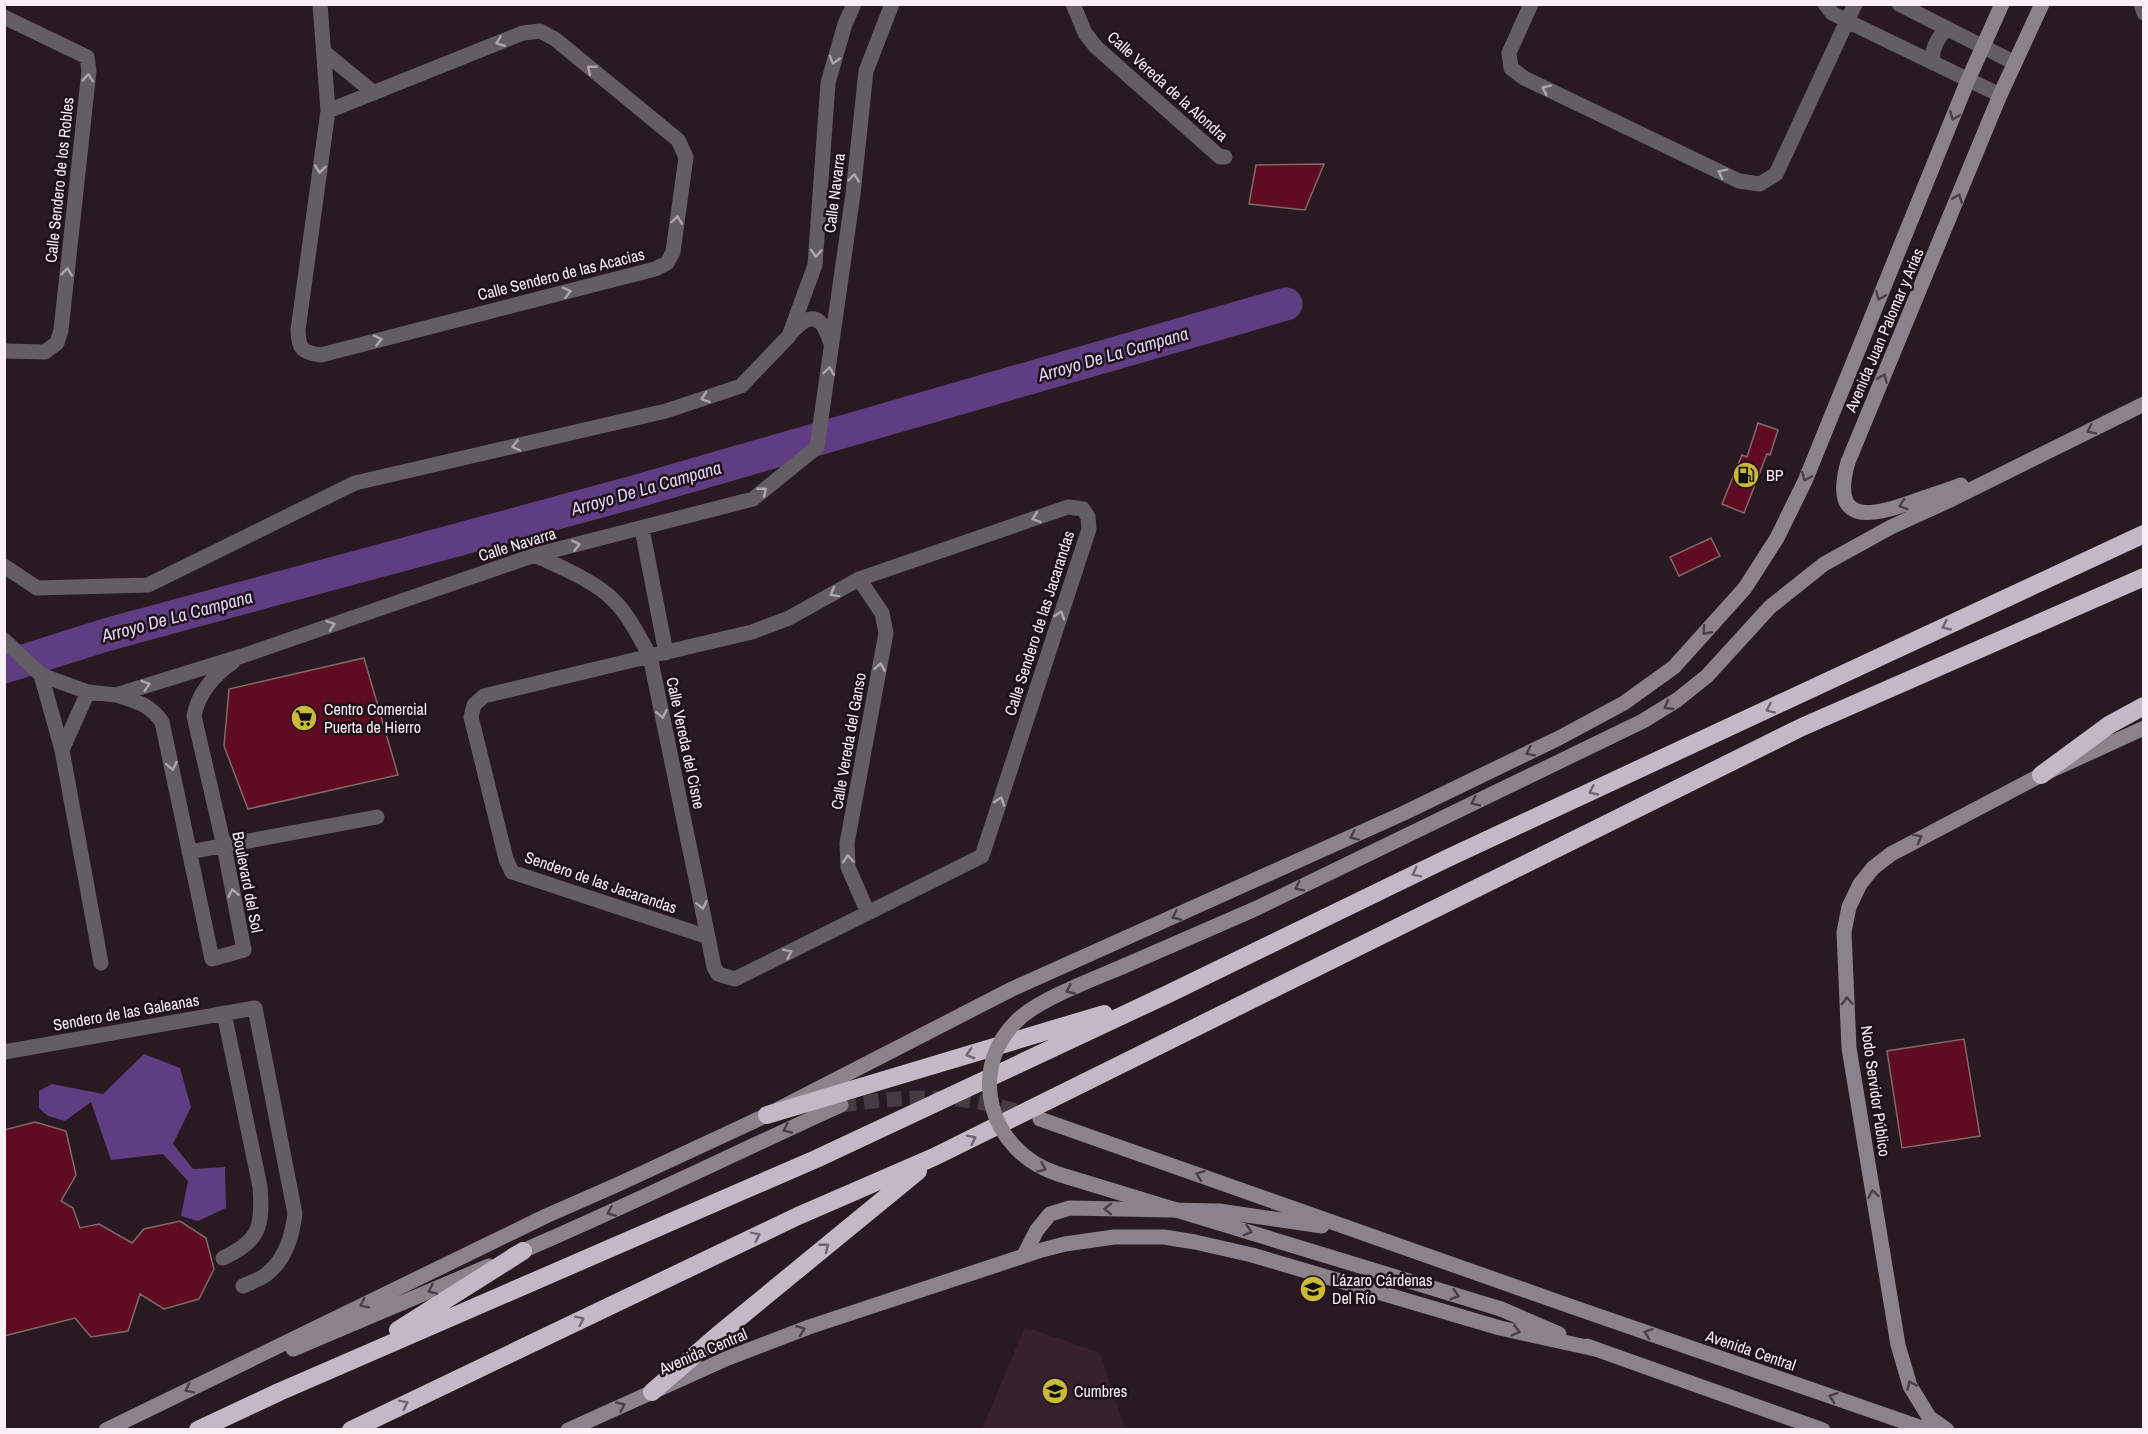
<svg xmlns="http://www.w3.org/2000/svg" width="2148" height="1434" font-family="'Archivo Narrow',sans-serif">
<style>
.built{fill:#37222c}
.water{fill:#5e3d83}
.lines{fill:none;stroke-linecap:round;stroke-linejoin:round}
.river{stroke:#5e3d83;stroke-width:33}
.building{fill:#5f0c23;stroke:#7f696b;stroke-width:1.5}
.secondary-tunnel{stroke:#483a41;stroke-width:15;stroke-dasharray:15 8;stroke-linecap:butt}
.minor{stroke:#645e64;stroke-width:15}
.secondary{stroke:#8c828c;stroke-width:15}
.motorway{stroke:#c6b7c6;stroke-width:18}
.secondary-bridge{stroke:#8c828c;stroke-width:15}
.oneway{stroke:#afa6ac}
.oneway2{stroke:#4b3e46}
.oneway3{stroke:#72646f}
.labels{text-anchor:middle;dominant-baseline:central;stroke-width:5;stroke-linejoin:round;paint-order:stroke}
.street-label{font-size:16px;fill:#faeff4;stroke:#1f1118}
.poi-label{font-size:16px;fill:#faeff4;stroke:#1f1118;text-anchor:start}
.water-label{font-size:18px;font-style:italic;fill:#e2d2fa;stroke:#1f1118}
</style>
<rect width="100%" height="100%" fill="#291a21"/>
<path class="built" d="M1025,1327L1100,1353L1125,1429H982Z"/>
<path class="water" d="M144,1054L180,1068L191,1107L173,1144L193,1169L225,1167L226,1208L198,1221L181,1216L188,1181L163,1154L111,1160L91,1102L65,1121L48,1116L39,1108V1091L52,1084L103,1094Z"/>
<g class="lines">
<path class="river" d="M4,667L109,634L634,492L1286,304"/>
</g>
<path class="building" d="M1324,164L1305,210L1249,204L1256,165Z
M1758,423L1778,430L1770,455L1767,454L1744,513L1722,504L1742,455L1747,457Z
M1711,538L1720,556L1679,576L1670,557Z
M364,658L398,775L248,809L224,746L229,689Z
M1964,1039L1980,1136L1902,1148L1887,1051Z
M35,1122L66,1131L76,1175L61,1201L73,1208L80,1228L99,1224L132,1243L144,1229L180,1221L206,1238L214,1269L199,1299L164,1309L140,1294L128,1331L91,1337L75,1318L4,1336V1130Z"/>
<g class="lines">
<path class="secondary-tunnel" d="M841,1105C909,1096 962,1092 1029,1115"/>
<path class="minor" d="M320,4L328,111L298,330C299,350 302,352 321,355L655,269L667,263L673,252L686,157L678,140L555,39L540,31L523,33L328,111
M1073,4L1085,33L1096,47L1220,157H1225
M1531,4L1509,53L1511,68L1524,78L1739,181L1760,184L1776,174L1855,4
M1825,4L1832,13L1847,21L2000,95
M1899,4L2015,63
M2141,4L2144,13
M4,17L87,57L89,71L61,330L57,343L45,352L4,351
M324,52L374,93
M1933,63C1931,49 1937,39 1947,28
M792,332C813,309 823,318 831,344
M642,529L666,653
M535,555C558,566 588,578 608,595C627,611 638,635 650,656L708,937L714,967L718,974L735,979L982,856L1089,529L1088,517L1083,509L1068,507L859,579L789,618L752,632L650,656L484,696L474,705L471,717L506,859L512,872L708,937
M4,566L37,588L148,585L355,483L666,411L741,386L789,336L815,265L828,83L845,24L854,4
M859,579L882,613L886,633L847,843L848,867L868,913
M4,640L41,675L88,692L116,695L242,656L535,555L753,499L817,447L853,194L866,71L892,4
M41,675L62,750L101,963
M116,695C137,702 148,703 162,722L212,959L244,950L224,846L194,716C198,693 215,674 233,662
M62,750L88,692
M189,852L377,817
M4,1052L255,1008L295,1214C292,1236 286,1258 268,1273C262,1279 251,1282 243,1286
M223,1258C260,1241 263,1226 260,1187L224,1013"/>
<path class="secondary" d="M1961,485C1945,491 1929,496 1912,502C1870,517 1830,525 1848,462L2000,95L2042,4
M1124,966L1255,909L1643,721L1677,700L1707,676L1770,607L1824,564L1891,527L1948,501L2144,404
M1040,1119L1567,1305L1928,1430
M513,1255C624,1208 731,1155 841,1105
M1024,1255L1037,1230L1050,1214L1070,1208L1219,1211L1322,1226
M1501,1309L1559,1334
M1587,1346L1823,1430
M293,1349L489,1266
M106,1430L546,1216L621,1183L767,1115L1012,989L1404,813L1559,738L1624,703L1674,667L1745,588L1777,538L1805,481L1968,80L2002,4
M568,1430L728,1358L809,1327L1042,1250L1065,1244L1114,1237H1164L1195,1242L1252,1255L1500,1328L1595,1349
M1947,1430L1929,1417L1910,1386L1898,1345L1849,1048L1844,932L1849,907L1860,884L1873,868L1891,854L2041,775L2144,728"/>
<path class="motorway" d="M2041,775L2109,725L2144,706
M767,1115L1104,1014
M398,1330L523,1251
M652,1392L718,1335L918,1171
M198,1430L279,1392L816,1159L1166,995L1448,858L2144,534
M351,1430L798,1216L934,1157L1802,727L2144,577"/>
<path class="secondary-bridge" d="M1124,966C1094,979 1045,997 1021,1017C964,1067 989,1152 1058,1174L1501,1309"/>
</g>
<defs><path id="oneway-chevron" d="M-2-3.5L2.5 0L-2 3.5" fill="none" stroke-width="1.6" stroke-linecap="round" stroke-linejoin="round" transform="scale(1.5)"/></defs>
<g class="oneway">
<use href="#oneway-chevron" transform="translate(500 42) rotate(158)"/>
<use href="#oneway-chevron" transform="translate(834 60) rotate(106)"/>
<use href="#oneway-chevron" transform="translate(591 69) rotate(-141)"/>
<use href="#oneway-chevron" transform="translate(88 78) rotate(-86)"/>
<use href="#oneway-chevron" transform="translate(1546 89) rotate(-154)"/>
<use href="#oneway-chevron" transform="translate(320 169) rotate(98)"/>
<use href="#oneway-chevron" transform="translate(1722 173) rotate(-154)"/>
<use href="#oneway-chevron" transform="translate(854 178) rotate(-84)"/>
<use href="#oneway-chevron" transform="translate(677 220) rotate(-82)"/>
<use href="#oneway-chevron" transform="translate(816 253) rotate(94)"/>
<use href="#oneway-chevron" transform="translate(67 272) rotate(-84)"/>
<use href="#oneway-chevron" transform="translate(567 292) rotate(-14)"/>
<use href="#oneway-chevron" transform="translate(378 340) rotate(-14)"/>
<use href="#oneway-chevron" transform="translate(829 371) rotate(-82)"/>
<use href="#oneway-chevron" transform="translate(705 398) rotate(161)"/>
<use href="#oneway-chevron" transform="translate(516 446) rotate(167)"/>
<use href="#oneway-chevron" transform="translate(763 491) rotate(-39)"/>
<use href="#oneway-chevron" transform="translate(1036 518) rotate(161)"/>
<use href="#oneway-chevron" transform="translate(576 545) rotate(-14)"/>
<use href="#oneway-chevron" transform="translate(834 593) rotate(151)"/>
<use href="#oneway-chevron" transform="translate(1060 615) rotate(-72)"/>
<use href="#oneway-chevron" transform="translate(331 625) rotate(-19)"/>
<use href="#oneway-chevron" transform="translate(880 667) rotate(-80)"/>
<use href="#oneway-chevron" transform="translate(146 685) rotate(-17)"/>
<use href="#oneway-chevron" transform="translate(662 714) rotate(78)"/>
<use href="#oneway-chevron" transform="translate(172 766) rotate(79)"/>
<use href="#oneway-chevron" transform="translate(1000 801) rotate(-72)"/>
<use href="#oneway-chevron" transform="translate(848 859) rotate(-95)"/>
<use href="#oneway-chevron" transform="translate(233 893) rotate(-101)"/>
<use href="#oneway-chevron" transform="translate(702 905) rotate(78)"/>
<use href="#oneway-chevron" transform="translate(788 953) rotate(-26)"/>
</g>
<g class="oneway2">
<use href="#oneway-chevron" transform="translate(1954 116) rotate(112)"/>
<use href="#oneway-chevron" transform="translate(1958 198) rotate(-67)"/>
<use href="#oneway-chevron" transform="translate(1880 296) rotate(112)"/>
<use href="#oneway-chevron" transform="translate(1883 378) rotate(-67)"/>
<use href="#oneway-chevron" transform="translate(2091 430) rotate(154)"/>
<use href="#oneway-chevron" transform="translate(1806 477) rotate(113)"/>
<use href="#oneway-chevron" transform="translate(1903 505) rotate(162)"/>
<use href="#oneway-chevron" transform="translate(1706 631) rotate(132)"/>
<use href="#oneway-chevron" transform="translate(1668 706) rotate(150)"/>
<use href="#oneway-chevron" transform="translate(1530 752) rotate(154)"/>
<use href="#oneway-chevron" transform="translate(1475 802) rotate(154)"/>
<use href="#oneway-chevron" transform="translate(1354 836) rotate(156)"/>
<use href="#oneway-chevron" transform="translate(1918 838) rotate(-29)"/>
<use href="#oneway-chevron" transform="translate(1299 887) rotate(154)"/>
<use href="#oneway-chevron" transform="translate(1176 916) rotate(156)"/>
<use href="#oneway-chevron" transform="translate(1070 990) rotate(155)"/>
<use href="#oneway-chevron" transform="translate(1847 1001) rotate(-93)"/>
<use href="#oneway-chevron" transform="translate(787 1129) rotate(156)"/>
<use href="#oneway-chevron" transform="translate(1042 1168) rotate(24)"/>
<use href="#oneway-chevron" transform="translate(1200 1175) rotate(-160)"/>
<use href="#oneway-chevron" transform="translate(1873 1194) rotate(-100)"/>
<use href="#oneway-chevron" transform="translate(1108 1209) rotate(-179)"/>
<use href="#oneway-chevron" transform="translate(611 1212) rotate(156)"/>
<use href="#oneway-chevron" transform="translate(1248 1231) rotate(17)"/>
<use href="#oneway-chevron" transform="translate(432 1290) rotate(157)"/>
<use href="#oneway-chevron" transform="translate(1455 1295) rotate(17)"/>
<use href="#oneway-chevron" transform="translate(364 1304) rotate(154)"/>
<use href="#oneway-chevron" transform="translate(801 1330) rotate(-21)"/>
<use href="#oneway-chevron" transform="translate(1516 1331) rotate(13)"/>
<use href="#oneway-chevron" transform="translate(1648 1333) rotate(-161)"/>
<use href="#oneway-chevron" transform="translate(1911 1385) rotate(-114)"/>
<use href="#oneway-chevron" transform="translate(189 1389) rotate(154)"/>
<use href="#oneway-chevron" transform="translate(1833 1397) rotate(-161)"/>
<use href="#oneway-chevron" transform="translate(621 1406) rotate(-24)"/>
</g>
<g class="oneway3">
<use href="#oneway-chevron" transform="translate(1946 626) rotate(155)"/>
<use href="#oneway-chevron" transform="translate(1770 709) rotate(155)"/>
<use href="#oneway-chevron" transform="translate(1593 791) rotate(155)"/>
<use href="#oneway-chevron" transform="translate(1416 873) rotate(154)"/>
<use href="#oneway-chevron" transform="translate(970 1054) rotate(163)"/>
<use href="#oneway-chevron" transform="translate(972 1139) rotate(-26)"/>
<use href="#oneway-chevron" transform="translate(756 1236) rotate(-26)"/>
<use href="#oneway-chevron" transform="translate(825 1247) rotate(-39)"/>
<use href="#oneway-chevron" transform="translate(580 1320) rotate(-26)"/>
<use href="#oneway-chevron" transform="translate(404 1404) rotate(-26)"/>
</g>
<defs>
<symbol id="fuel-disc" viewBox="-11 -11 22 22"><circle r="9.5" fill="#cbba39" stroke="#1f1118"/><path d="M-5.5-6h7V0h2V4h1.3V-2.5L3-4.5l.8-.8L6-3V5H2.5V1h-1V6h-7ZM-4.2-4.7v3.2H.2V-4.7Z" fill="#111"/></symbol>
<symbol id="supermarket-disc" viewBox="-11 -11 22 22"><circle r="9.5" fill="#cbba39" stroke="#1f1118"/><path d="M-6-5.5h2.5l.6 2H6L4.5 2H-2.5L-4.4-4H-6ZM-1.5 3.2a1.3 1.3 0 1 0 .1 0ZM3 3.2a1.3 1.3 0 1 0 .1 0Z" fill="#111"/></symbol>
<symbol id="school-disc" viewBox="-11 -11 22 22"><circle r="9.5" fill="#cbba39" stroke="#1f1118"/><path d="M0-5L7-2L0 1L-7-2ZM-4 1L0 2.5L4 1V4Q0 6-4 4Z" fill="#111"/></symbol>
<symbol id="university-disc" viewBox="-11 -11 22 22"><circle r="9.5" fill="#cbba39" stroke="#1f1118"/><path d="M0-5L7-2L0 1L-7-2ZM-4 1L0 2.5L4 1V4Q0 6-4 4Z" fill="#111"/></symbol>
</defs>
<g fill-rule="evenodd">
<use href="#fuel-disc" x="1731" y="460" width="30" height="30"/>
<use href="#supermarket-disc" x="289" y="703" width="30" height="30"/>
<use href="#school-disc" x="1298" y="1274" width="30" height="30"/>
<use href="#university-disc" x="1040" y="1376" width="30" height="30"/>
</g>
<g class="labels">
<g class="street-label">
<text transform="translate(1168 86) rotate(42)">Calle Vereda de la Alondra</text>
<text transform="translate(59 180) rotate(-84)">Calle Sendero de los Robles</text>
<text transform="translate(834 193) rotate(-83)">Calle Navarra</text>
<text transform="translate(561 274) rotate(-14)">Calle Sendero de las Acacias</text>
<text transform="translate(1884 330) rotate(-67)">Avenida Juan Palomar y Arias</text>
<text transform="translate(517 544) rotate(-17)">Calle Navarra</text>
<text transform="translate(1039 623) rotate(-72)">Calle Sendero de las Jacarandas</text>
<text transform="translate(848 741) rotate(-80)">Calle Vereda del Ganso</text>
<text transform="translate(686 743) rotate(78)">Calle Vereda del Cisne</text>
<text transform="translate(248 882) rotate(79)">Boulevard del Sol</text>
<text transform="translate(601 882) rotate(19)">Sendero de las Jacarandas</text>
<text transform="translate(126 1012) rotate(-10)">Sendero de las Galeanas</text>
<text transform="translate(1876 1091) rotate(82)">Nodo Servidor Público</text>
<text transform="translate(1751 1350) rotate(19)">Avenida Central</text>
<text transform="translate(703 1351) rotate(-23)">Avenida Central</text>
</g>
<g class="poi-label">
<text x="1766" y="475">BP</text>
<text x="324" y="709">Centro Comercial<tspan x="324" dy="18">Puerta de Hierro</tspan></text>
<text x="1332" y="1280">Lázaro Cárdenas<tspan x="1332" dy="18">Del Río</tspan></text>
<text x="1074" y="1391">Cumbres</text>
</g>
<g class="water-label">
<text transform="translate(1113 354) rotate(-16)">Arroyo De La Campana</text>
<text transform="translate(646 488) rotate(-16)">Arroyo De La Campana</text>
<text transform="translate(177 616) rotate(-15)">Arroyo De La Campana</text>
</g>
</g>
<rect width="2148" height="1434" fill="none" stroke="#faeff4" stroke-width="12"/>
</svg>
